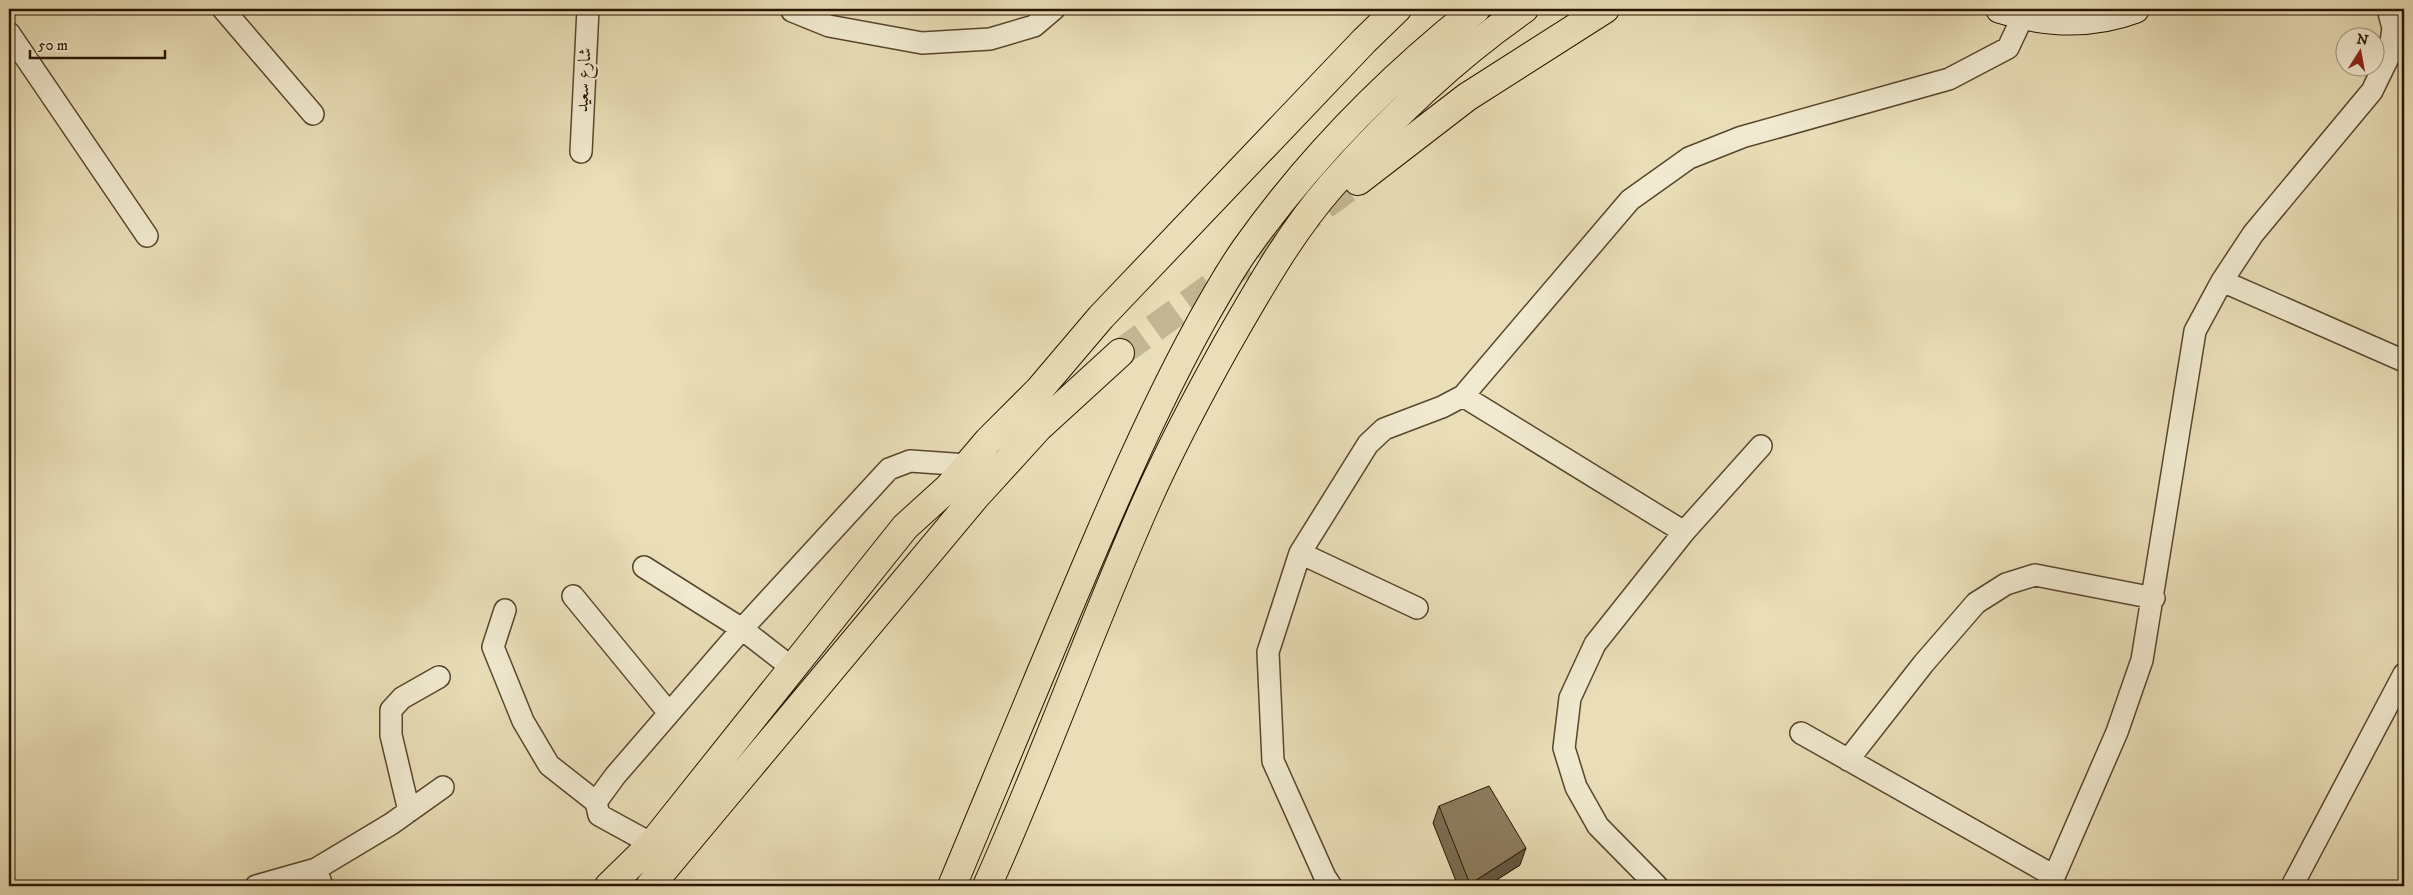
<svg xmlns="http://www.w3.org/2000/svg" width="2413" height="895" font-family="'IM FELL DW Pica',Amiri,serif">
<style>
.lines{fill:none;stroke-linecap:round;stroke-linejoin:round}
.primary-tunnel{stroke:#c3b692;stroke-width:28;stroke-dasharray:28 14;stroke-linecap:butt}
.street-casing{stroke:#59462e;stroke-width:24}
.secondary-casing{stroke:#291400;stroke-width:30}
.primary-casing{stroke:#291400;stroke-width:30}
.highway-casing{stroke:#291400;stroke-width:30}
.street{stroke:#f1ead0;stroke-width:21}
.secondary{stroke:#f1ead0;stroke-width:28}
.primary{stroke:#e9deb7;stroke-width:28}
.highway{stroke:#e9deb7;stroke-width:28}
.wall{fill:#796c52;stroke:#291400}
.shaded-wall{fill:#635842;stroke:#291400}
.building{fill:#8d7d5f;stroke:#291400}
.labels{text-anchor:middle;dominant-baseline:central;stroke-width:4;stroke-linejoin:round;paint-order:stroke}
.street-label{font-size:18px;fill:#291400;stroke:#f1ead0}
</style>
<rect width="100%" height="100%" fill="#e9deb7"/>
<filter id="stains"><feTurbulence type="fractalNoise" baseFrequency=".004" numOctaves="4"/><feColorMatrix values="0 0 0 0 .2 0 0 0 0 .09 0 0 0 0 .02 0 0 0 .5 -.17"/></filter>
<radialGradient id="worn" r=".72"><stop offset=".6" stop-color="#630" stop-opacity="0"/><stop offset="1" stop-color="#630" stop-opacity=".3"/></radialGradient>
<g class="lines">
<path class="primary-tunnel" d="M1120,353L1358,181"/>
<defs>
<path id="street" d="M223,9L313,114
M792,11L829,26L922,43L990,39L1034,26L1054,9
M9,33L147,236
M581,152L588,9
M2222,281L2404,361
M1463,396L1684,532
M1300,553L1417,608
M644,567L742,629L791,667
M573,596L669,713
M505,610L493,647L523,721L549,765L596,802
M1801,733L2054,876
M1848,760L1924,663L1976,603L2006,584L2035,575L2154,598
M409,811L391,735V710L402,698L439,677
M652,844L599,815L596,802L615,776L742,629L889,469L910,461L968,465
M316,869L391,824L443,787
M256,886L316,869L322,886
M1331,886L1325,877L1273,761L1268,652L1300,553L1368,444L1384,429L1442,407L1463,396L1630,200L1689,158L1742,137L1949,79L2008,48L2023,16
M1657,886L1598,826L1576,787L1564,748L1570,698L1595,644L1684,532L1761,446
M2050,886L2117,732L2142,660L2195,331L2222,281L2253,234L2372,91L2389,56L2393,28L2388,9
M2292,886L2404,674"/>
<path id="secondary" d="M2000,9C2045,23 2090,26 2135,9"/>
<path id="primary" d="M1358,181L1467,97L1605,9
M609,886L652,844L905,527L949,487L988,441L1039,390L1101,317L1364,41L1397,9
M650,886L976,496L1038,428L1120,353"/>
<path id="highway" d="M952,886C1001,769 1049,652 1099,536C1130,464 1162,393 1200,324C1214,299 1229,272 1246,248C1310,158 1389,78 1476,9
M987,886C1044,760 1090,629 1146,503C1170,449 1198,396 1227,344C1258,290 1290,233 1331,186C1388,121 1453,58 1524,9"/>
</defs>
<use href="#street" class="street-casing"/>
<use href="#secondary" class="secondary-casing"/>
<use href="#primary" class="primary-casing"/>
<use href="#highway" class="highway-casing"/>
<use href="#street" class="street"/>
<use href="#secondary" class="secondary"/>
<use href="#primary" class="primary"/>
<use href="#highway" class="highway"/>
</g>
<path class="wall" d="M1439,806L1520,865L1487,886H1458L1433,823Z"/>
<path class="shaded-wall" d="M1526,848L1520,865L1487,886H1469L1470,884Z"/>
<path class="building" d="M1489,786L1526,848L1470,884L1439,806Z"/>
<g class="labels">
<g class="street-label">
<text transform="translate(584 80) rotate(-87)">شارع سعيد</text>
</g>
</g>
<rect width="2413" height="895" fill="none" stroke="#e9deb7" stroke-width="30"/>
<rect x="10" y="10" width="2393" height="875" fill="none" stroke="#291400" stroke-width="2.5"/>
<rect x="15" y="15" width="2383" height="865" fill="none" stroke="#291400"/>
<g transform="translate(2360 52) rotate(11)"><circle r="24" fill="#f1ead0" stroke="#a1947d"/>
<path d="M0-4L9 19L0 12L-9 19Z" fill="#8f2418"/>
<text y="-8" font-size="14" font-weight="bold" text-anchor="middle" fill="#291400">N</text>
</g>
<path d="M30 50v8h135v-8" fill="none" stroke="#291400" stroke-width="2.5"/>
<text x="38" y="50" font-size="15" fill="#291400" stroke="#f1ead0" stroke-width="4" paint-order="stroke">50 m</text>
<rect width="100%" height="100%" filter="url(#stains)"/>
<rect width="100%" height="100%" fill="url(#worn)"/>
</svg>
